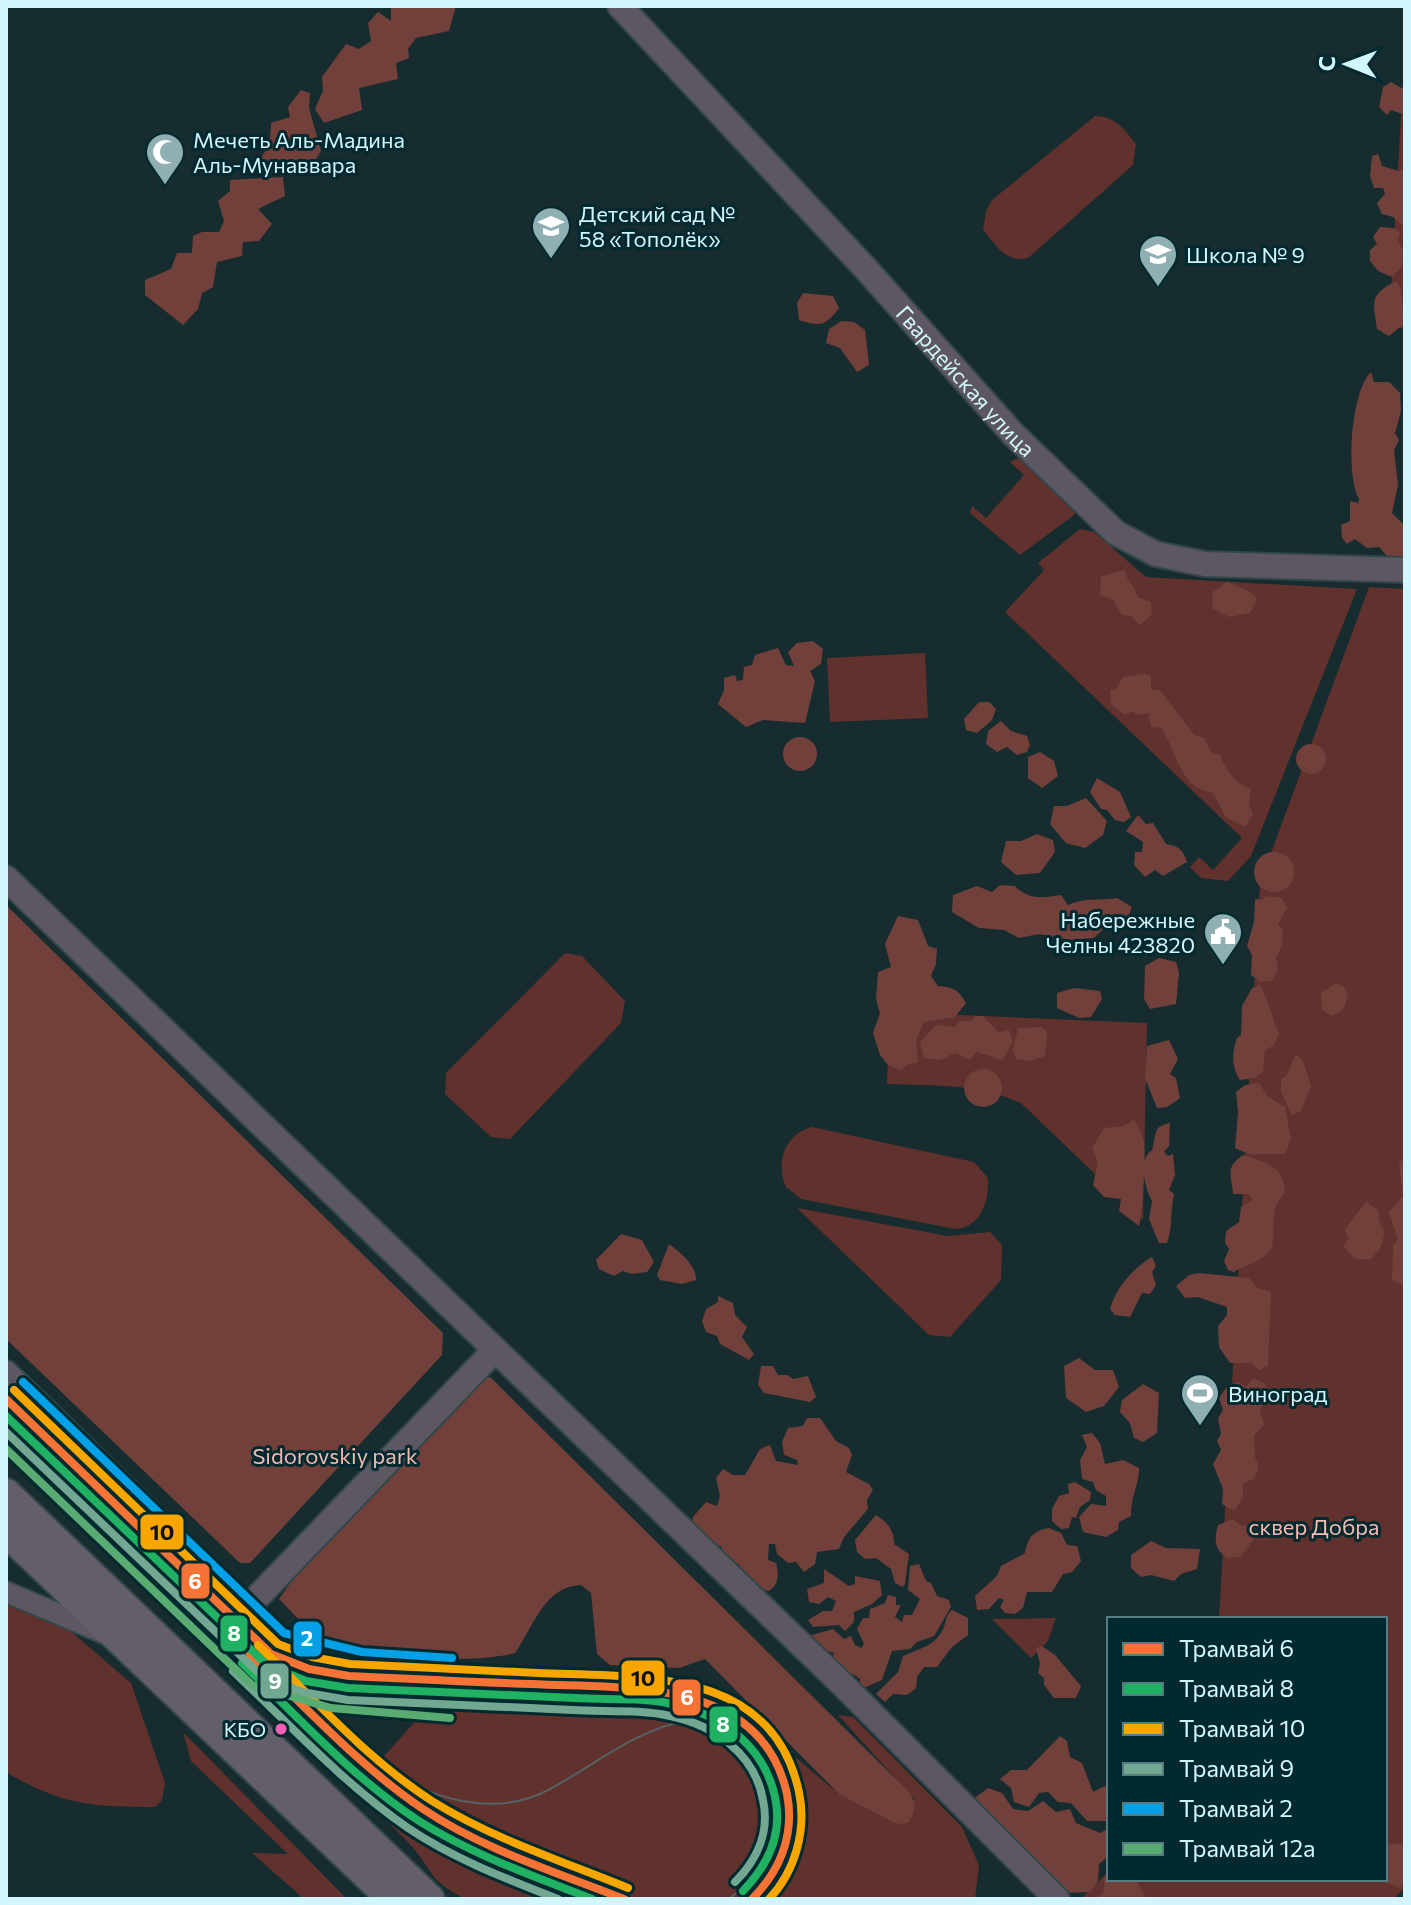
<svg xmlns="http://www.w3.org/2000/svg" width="1411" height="1905" font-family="Commissioner,sans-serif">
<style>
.green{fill:#60312d}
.forest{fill:#72403b}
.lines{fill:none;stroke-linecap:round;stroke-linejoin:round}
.minor-casing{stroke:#324749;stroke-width:24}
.tertiary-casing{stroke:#324749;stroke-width:28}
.primary-casing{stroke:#324749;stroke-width:34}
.minor{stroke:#5d5761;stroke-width:20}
.tertiary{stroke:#5d5761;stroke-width:24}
.primary{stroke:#645e6a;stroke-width:30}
.tram{stroke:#576266;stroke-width:2}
.tram-1-casing{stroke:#002a2f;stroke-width:14}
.tram-2-casing{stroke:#002a2f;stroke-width:14}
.tram-3-casing{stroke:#002a2f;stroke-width:14}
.tram-4-casing{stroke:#002a2f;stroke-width:14}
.tram-5-casing{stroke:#002a2f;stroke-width:14}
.tram-6-casing{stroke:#002a2f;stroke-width:14}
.tram-1{stroke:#f57335;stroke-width:8}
.tram-2{stroke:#20b163;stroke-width:8}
.tram-3{stroke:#f7a600;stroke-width:8}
.tram-4{stroke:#72a891;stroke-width:8}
.tram-5{stroke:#06a0e6;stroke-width:8}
.tram-6{stroke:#59ab71;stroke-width:8}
.bus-dot{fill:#f860b3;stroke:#002a2f;stroke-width:3}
.labels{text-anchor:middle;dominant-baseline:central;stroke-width:6;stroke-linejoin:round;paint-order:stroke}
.bus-label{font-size:20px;fill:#d2f6fb;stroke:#002a2f;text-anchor:end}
.poi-label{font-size:22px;fill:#d2f6fb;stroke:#002a2f;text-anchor:start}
.street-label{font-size:22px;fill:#d2f6fb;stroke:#002a2f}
.park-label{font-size:22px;fill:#f4bab2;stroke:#002a2f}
.line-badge{stroke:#002a2f;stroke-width:3}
.badge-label{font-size:22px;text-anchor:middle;font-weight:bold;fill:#fff}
.pale-badge-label{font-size:22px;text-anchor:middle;font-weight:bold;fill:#111}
</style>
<rect width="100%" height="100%" fill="#162c2e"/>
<path class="green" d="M1405,46V328L1389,327Z
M1095,116C1115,116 1124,129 1136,144L1133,165L1028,258C1005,263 997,246 983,230L986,211L992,200Z
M1016,459H1022L1075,510L1074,515L1020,555L970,513L972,506L986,518L1024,475L1010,462Z
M1080,529L1094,532L1146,577L1357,589L1251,856L1228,881L1201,878L1190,867L1199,857L1213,870L1242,838L1005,612L1044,570L1038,563Z
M1369,587L1405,589V1888L1393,1899H1081L1109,1871V1879H1385V1619H1219L1260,883Z
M925,653L928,718L830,722L827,658Z
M565,953L582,956L625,1001L621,1023L510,1139L491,1137L445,1094L446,1073Z
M890,1012L1147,1023L1143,1220L1022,1104C981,1083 933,1086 887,1084Z
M812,1127L974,1162L988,1178C989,1202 981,1227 955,1229L801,1199L786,1187C775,1162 785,1134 812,1127Z
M797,1208L948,1236L990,1232L1002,1245L1001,1280L950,1337L929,1335Z
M6,1604L68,1629L131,1683L165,1783L162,1800L155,1807C92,1807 61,1805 6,1772Z
M1056,1618L1048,1641L1031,1658L992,1619Z
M409,1690L726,1699L839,1794L915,1800L838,1715L853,1717L962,1827L979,1865L975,1899H466C427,1880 434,1871 409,1843C382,1814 348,1790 319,1762L333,1748L364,1778L422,1714Z
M183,1732L347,1899H304L252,1853L288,1854L191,1761Z"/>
<path class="forest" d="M391,6H456L449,31L416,38L408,49L409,58L396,63L398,79L359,88L362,110L324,123L315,109L323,91L322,77L346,44L359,49L371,41L368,23L378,12L391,21Z
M1391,82L1405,90V115L1391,110L1387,115L1379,107L1383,87Z
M301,90L310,93L309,108L321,151L313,164H299L289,173L257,174L253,163C268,155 271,139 271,123L290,117L288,107Z
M1378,154L1382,166L1399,171L1405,169V228L1393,217L1382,214L1377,203L1385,194L1383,188H1374L1370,176L1372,156Z
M283,177L285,196L258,209L272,224L259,241L243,242L242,256L217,262L213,287L202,293L198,309L183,325L145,295V280L171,269L177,253H192L193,236L202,232H219L224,221L218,201L230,191V180Z
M1380,227L1394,228L1400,232L1398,241L1405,254L1401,267L1392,277L1378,271L1370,261V250L1377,244L1373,237Z
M1396,281L1400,287L1405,323L1389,336L1377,329C1373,301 1369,295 1396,281Z
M803,293L833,296L839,308C826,326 820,327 799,320L797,303Z
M841,321L854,322L865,330L869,365L857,372L840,348L826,343L829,329Z
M1371,372L1374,382H1389L1400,393L1401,411L1395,433L1399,440L1394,450L1398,485L1392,513L1405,526V556L1388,557L1379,547L1367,548L1355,539L1347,544L1342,538L1341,525L1350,521V501L1358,503L1359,499C1345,475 1351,391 1371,372Z
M1125,570C1126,581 1135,586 1138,597L1151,602L1152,614L1140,625L1131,616L1122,615L1113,600L1100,595L1101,576Z
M1227,582L1249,591L1257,599L1250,613L1229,617L1212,608L1213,592Z
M813,641L823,649L821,664L810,671L815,681L805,723L763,720L746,727L718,704L724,690V678L735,675L737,681L743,680L744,667L752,665L755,655L778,648L786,665L794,666L788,652L797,643Z
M1144,674L1151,676V690H1160L1194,735L1204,738L1211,752L1220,755C1227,771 1234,783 1251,789L1249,805L1253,815L1245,827L1226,817L1212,792C1180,790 1177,751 1161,728L1151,727L1148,713L1137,715L1132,711L1124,715L1111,704L1110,690L1117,688L1123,677Z
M979,702H989L996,709L992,720L977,733L966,730L964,719Z
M1001,721L1011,731L1027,736L1030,745L1027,752L1017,755L1007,747L997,752L986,744L988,731Z
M783 754a17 17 0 1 1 34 0a17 17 0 1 1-34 0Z
M1296 759a15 15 0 1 1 30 0a15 15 0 1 1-30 0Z
M1040,752L1054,761L1058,776L1042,788L1028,778V757Z
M1097,778L1120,792L1131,817L1124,822L1115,820L1107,810L1101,809L1090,792Z
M1086,798L1107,821L1103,835L1085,848L1066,843L1050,824L1054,806H1067Z
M1138,815L1146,824L1153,823L1166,844C1178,846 1183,849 1187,862L1163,876L1155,870L1145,877L1134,865L1135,852H1142L1143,842L1126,831Z
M1037,834L1053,840L1055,852L1040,873L1016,875L1001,862L1006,841H1021Z
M1254 872a20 20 0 1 1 40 0a20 20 0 1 1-40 0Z
M1000,885L1015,886C1028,900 1043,898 1061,895L1068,905C1086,897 1099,901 1117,898L1132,907L1126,923H1109L1094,938L1070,940L1039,934L1019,938L1004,930L979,928L952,912L953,895L977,886L992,892Z
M1266,896L1282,898L1287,908L1278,924L1283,930L1282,945L1276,958L1278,969L1272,981L1261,982L1251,975L1252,955L1247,946L1254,922L1255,899L1262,900Z
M6,905L443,1333L442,1355L250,1563H240L6,1339Z
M898,916L918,920L928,946L937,949L936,964L931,976L938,986C953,987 959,990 966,1003L955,1017L924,1022L916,1040L918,1063L908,1064L901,1070L889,1066L880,1055L873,1033L880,1013L876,999L878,972L891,967L885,944Z
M1159,958L1176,962L1179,973L1176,1004L1150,1009L1144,999L1145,966Z
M1336,983L1344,987L1348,996L1343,1010L1332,1016L1322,1010L1321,993Z
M1260,985C1269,1001 1271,1016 1279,1033L1274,1045L1265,1051L1263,1072L1255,1078L1240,1080C1231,1067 1232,1052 1237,1038L1241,1035L1242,1006L1252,988Z
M1074,988L1100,991L1102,999L1091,1017L1079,1018L1057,1008V993Z
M975,1016H983L998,1032L1009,1030L1013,1042L1002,1060L977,1052L970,1060L955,1053L940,1060L924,1058L920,1042L936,1025L955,1027L959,1021H971Z
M1041,1027L1047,1031L1045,1056L1029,1061L1016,1059L1013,1050L1018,1028Z
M1169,1040L1178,1059L1170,1074L1176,1078L1180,1098L1167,1107L1157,1108L1145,1078L1147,1046Z
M1296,1054L1303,1061L1311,1086L1301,1111L1292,1115L1281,1092V1079L1286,1076Z
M964 1088a19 19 0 1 1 38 0a19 19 0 1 1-38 0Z
M1259,1083L1268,1097L1285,1107L1291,1139L1285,1154H1248L1235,1148L1238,1112L1236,1092L1245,1085Z
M1134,1120C1138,1127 1143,1134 1144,1143C1146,1150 1142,1220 1139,1226L1119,1211L1121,1199L1104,1197L1093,1185L1098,1162L1092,1148L1104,1128L1123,1126Z
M1170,1123L1169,1146L1164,1152L1168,1156L1173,1154L1175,1175L1169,1190L1174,1194C1170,1212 1173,1226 1167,1243H1159L1149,1219L1152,1201C1146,1189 1140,1170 1146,1157C1150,1149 1152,1154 1153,1146C1157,1131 1153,1127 1170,1123Z
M1243,1155C1262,1161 1285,1165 1285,1193C1264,1212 1281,1236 1268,1253C1261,1261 1244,1266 1234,1272L1228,1270L1224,1261L1229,1249L1225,1243L1226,1231L1239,1222L1241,1207L1253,1199L1248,1194H1233C1232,1175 1224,1168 1243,1155Z
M1405,1155V1286L1392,1280L1393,1246L1398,1239L1389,1212L1403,1196L1399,1164Z
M1366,1202L1378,1210L1379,1221L1385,1233L1380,1249L1370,1260L1354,1258L1343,1246L1348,1239L1345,1229Z
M621,1234L642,1240L654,1262L647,1272L632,1274L623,1271L614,1276L599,1269L596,1260Z
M669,1244C681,1253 696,1265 696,1280L682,1284L660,1280L657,1275Z
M1152,1257L1156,1266L1152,1272L1156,1285L1150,1294L1142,1293L1130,1317L1115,1315L1110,1309C1116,1288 1132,1269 1152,1257Z
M1199,1273L1249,1278L1256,1287L1271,1292L1268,1365L1259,1370L1251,1363H1230L1219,1347L1218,1326L1227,1315V1307L1198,1297L1185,1298L1176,1286L1189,1275Z
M718,1296L733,1303L735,1315L747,1327L742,1337L754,1354L749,1360L720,1344L717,1336L706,1332L702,1321L706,1309L718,1302Z
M1079,1358L1095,1370H1113L1119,1387L1104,1406L1086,1412L1066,1398L1064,1366Z
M761,1366H773L778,1375H787L793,1379L808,1376L816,1397L810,1402L764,1393L758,1385Z
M490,1377L907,1790C917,1802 917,1809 908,1823L897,1824L839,1794L705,1659L679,1668L610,1665L597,1654L591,1593L581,1585C544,1586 533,1628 515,1653C477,1664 351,1661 320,1638C305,1627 292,1612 279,1599L297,1573L477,1381Z
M1253,1378L1266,1384L1264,1403L1260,1410L1264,1425L1254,1435L1255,1457L1259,1467L1254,1479L1243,1483V1498L1234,1511L1222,1504L1223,1489L1213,1464L1221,1450L1217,1441L1221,1434L1218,1418L1223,1410L1219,1398L1226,1388L1238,1382L1246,1387Z
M1143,1384L1159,1393L1157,1433L1143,1442L1134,1438L1130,1423L1120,1412L1122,1400Z
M807,1418H820L836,1441L849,1448L852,1455L846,1472L869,1484L873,1490L867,1500L868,1509L844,1537L839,1549L817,1552L815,1564L804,1572L796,1562L788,1563L777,1554L775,1544H769L768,1560L776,1563C779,1574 779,1584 769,1591C749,1588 744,1582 739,1564L726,1560L721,1546L705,1542L691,1527L693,1517L706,1502L717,1506L720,1496L716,1478L723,1469L733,1475H745L760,1449L770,1445L776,1461L798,1465L797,1460L784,1455L782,1442L788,1428L803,1426Z
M1092,1433L1100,1443L1105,1464L1123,1460L1139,1468C1139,1486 1131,1494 1131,1516L1119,1522L1118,1530L1106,1537L1083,1532L1079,1517L1091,1504L1106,1506V1496L1096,1490L1093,1482L1082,1479L1080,1460L1087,1447L1082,1435Z
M1075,1482L1091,1492L1090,1500L1080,1507L1076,1518L1072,1517L1069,1528L1061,1529L1052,1521V1509L1059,1496L1069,1493L1068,1484Z
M876,1515C888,1523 894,1530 894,1544L909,1554L905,1584L902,1587L895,1583L891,1569L876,1558L865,1559L857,1552L855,1540Z
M1233,1519L1240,1525L1253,1528L1256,1537L1240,1557L1227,1558C1214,1548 1214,1541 1218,1525Z
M1049,1528L1061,1533L1067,1545L1077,1546L1081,1561L1072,1572L1063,1574L1052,1592H1027L1023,1608L1015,1614L1005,1613L1000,1607L1004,1600L999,1598L989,1609L977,1610L975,1596L997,1576L1001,1566L1025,1553C1028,1538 1032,1531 1049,1528Z
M1151,1541L1166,1548L1200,1549L1197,1569L1181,1574L1174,1581L1151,1575L1141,1577L1131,1568V1555Z
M919,1564L926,1581L931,1583L937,1596L949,1600L951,1607L934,1636L917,1642L910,1649L892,1651L882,1680L859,1690L860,1679L853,1674L847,1678L830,1663L834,1653L813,1647L812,1635L833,1629L844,1639L851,1636L855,1645L861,1648L864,1644L857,1629L863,1618H869L870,1609L885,1603L888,1595L896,1597V1605H901L895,1617L902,1622L904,1615H912L920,1599L908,1590L910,1566Z
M824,1569L849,1586L855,1584V1576L880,1581L882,1595L872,1604L854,1612V1622L845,1631L839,1625L813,1627L808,1620L823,1611H832L836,1601L828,1597L819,1604L809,1602L807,1589L824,1583Z
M952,1610L968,1618V1635L952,1647L937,1667H924L917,1677L916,1688L907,1695L893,1694L885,1702L876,1694L898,1672L903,1656C921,1648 936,1646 944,1627C947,1619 945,1616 952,1610Z
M1042,1646L1055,1655L1081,1686L1076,1698H1054L1044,1685V1678L1038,1673L1040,1664L1036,1648Z
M1060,1736L1067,1741L1070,1757L1082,1763L1093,1792L1105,1786L1109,1792V1821H1087L1071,1803L1058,1802L1048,1792L1039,1793L1029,1807L1014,1802L1011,1788L1000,1779L1011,1770H1027Z
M988,1788L1002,1793L1013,1809L1028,1811L1043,1801L1056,1812L1070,1809L1076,1823L1100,1833L1109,1828V1856L1099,1864L1098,1881L1090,1892L1067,1893L1050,1882L971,1801Z
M1397,1843L1405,1846V1883L1400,1888L1378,1879H1385V1846Z
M1105,1875L1109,1879H1136L1146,1899H1095L1103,1893Z"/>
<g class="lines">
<defs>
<path id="minor" d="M6,1592L106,1634"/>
<g id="tertiary">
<path id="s1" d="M620,6L866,269L1013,434L1116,533L1156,554L1205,564L1405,570"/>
<path d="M6,878L842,1684L1057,1899"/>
<path d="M6,1373L247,1608L495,1350"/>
</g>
<path id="primary" d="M6,1494L429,1899
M6,1531L393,1899"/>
</defs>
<use href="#minor" class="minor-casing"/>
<use href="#tertiary" class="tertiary-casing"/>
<use href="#primary" class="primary-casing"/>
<use href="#minor" class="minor"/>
<use href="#tertiary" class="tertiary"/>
<use href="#primary" class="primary"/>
<path class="tram" d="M271,1654C302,1685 335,1716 367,1746C378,1756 389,1771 402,1779C416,1788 438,1795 453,1799C483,1806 514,1806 542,1793C603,1765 693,1673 755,1753C775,1779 780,1806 774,1838C770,1864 749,1886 728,1899"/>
<defs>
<path id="tram-1" d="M6,1399L271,1654L309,1669L349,1676C410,1679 471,1682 532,1684C625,1689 761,1676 787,1794C795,1835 780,1871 752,1899
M250,1654C306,1707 359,1766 423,1809C484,1850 556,1872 624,1899"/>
<path id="tram-2" d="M6,1416L267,1665L306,1681L348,1688C424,1691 499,1695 575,1698C606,1700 642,1697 672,1704C722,1715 764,1746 775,1797C783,1833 768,1865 743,1891
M242,1663C298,1717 353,1778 419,1821C473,1855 533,1876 592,1899"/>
<path id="tram-3" d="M14,1390L278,1644L312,1657L350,1664C413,1667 475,1670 538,1673C638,1677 772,1666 799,1792C807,1830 795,1872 769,1899
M258,1645C314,1699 367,1759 432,1801C493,1839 562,1861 628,1888"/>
<path id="tram-4" d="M6,1432L262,1676L302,1692L348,1700C423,1703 498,1707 573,1710C604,1712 640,1709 670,1716C714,1725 755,1754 763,1800C770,1832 757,1860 735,1882
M233,1671C290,1725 343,1783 408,1828C454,1859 507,1879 558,1899"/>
<path id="tram-5" d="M23,1382L284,1633L362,1652L452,1658"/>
<path id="tram-6" d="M6,1449L252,1685L331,1708L450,1718"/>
</defs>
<use href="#tram-1" class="tram-1-casing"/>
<use href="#tram-2" class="tram-2-casing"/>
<use href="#tram-3" class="tram-3-casing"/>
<use href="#tram-4" class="tram-4-casing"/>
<use href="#tram-5" class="tram-5-casing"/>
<use href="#tram-6" class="tram-6-casing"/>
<use href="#tram-1" class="tram-1"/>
<use href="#tram-2" class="tram-2"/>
<use href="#tram-3" class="tram-3"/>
<use href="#tram-4" class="tram-4"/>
<use href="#tram-5" class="tram-5"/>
<use href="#tram-6" class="tram-6"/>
</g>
<defs>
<symbol id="mosque-pin" viewBox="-11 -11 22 30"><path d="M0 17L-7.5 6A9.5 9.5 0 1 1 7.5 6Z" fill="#90afb3" stroke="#002a2f"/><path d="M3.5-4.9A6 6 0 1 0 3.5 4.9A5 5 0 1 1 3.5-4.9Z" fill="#fff"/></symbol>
<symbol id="school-pin" viewBox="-11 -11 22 30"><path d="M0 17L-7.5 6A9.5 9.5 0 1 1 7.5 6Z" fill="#90afb3" stroke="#002a2f"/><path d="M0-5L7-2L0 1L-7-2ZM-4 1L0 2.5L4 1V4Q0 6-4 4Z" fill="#fff"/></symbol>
<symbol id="civic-pin" viewBox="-11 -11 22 30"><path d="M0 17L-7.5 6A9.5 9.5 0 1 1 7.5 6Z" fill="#90afb3" stroke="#002a2f"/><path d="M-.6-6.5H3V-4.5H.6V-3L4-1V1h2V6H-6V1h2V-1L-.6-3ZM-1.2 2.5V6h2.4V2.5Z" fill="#fff"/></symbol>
<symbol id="stadium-pin" viewBox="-11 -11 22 30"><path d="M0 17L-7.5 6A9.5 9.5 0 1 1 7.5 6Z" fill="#90afb3" stroke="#002a2f"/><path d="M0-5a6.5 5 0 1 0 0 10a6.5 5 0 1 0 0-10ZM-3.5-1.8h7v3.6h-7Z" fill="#fff"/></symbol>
</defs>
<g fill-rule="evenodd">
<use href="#mosque-pin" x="143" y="130" width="44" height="60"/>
<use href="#school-pin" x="529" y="204" width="44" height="60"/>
<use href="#school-pin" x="1136" y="232" width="44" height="60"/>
<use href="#civic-pin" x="1201" y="910" width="44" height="60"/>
<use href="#stadium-pin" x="1178" y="1371" width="44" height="60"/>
</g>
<circle class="bus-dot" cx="281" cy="1729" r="7"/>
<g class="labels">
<g class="bus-label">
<text x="266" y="1729">КБО</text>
</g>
<g class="poi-label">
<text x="193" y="139">Мечеть Аль-Мадина<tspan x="193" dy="25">Аль-Мунаввара</tspan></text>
<text x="579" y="213">Детский сад №<tspan x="579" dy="25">58 «Тополёк»</tspan></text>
<text x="1186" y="254">Школа № 9</text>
<text x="1195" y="919" text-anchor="end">Набережные<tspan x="1195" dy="25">Челны 423820</tspan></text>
<text x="1228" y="1393">Виноград</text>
</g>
<g class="street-label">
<text stroke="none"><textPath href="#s1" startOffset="510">Гвардейская улица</textPath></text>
</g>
<g class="park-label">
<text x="335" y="1455">Sidorovskiy park</text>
<text x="1314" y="1526">сквер Добра</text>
</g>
</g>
<g class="line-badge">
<rect x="139" y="1513" width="46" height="38" rx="8" fill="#f7a600"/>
<rect x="180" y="1562" width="31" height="38" rx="8" fill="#f57335"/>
<rect x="219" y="1614" width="30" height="39" rx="8" fill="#20b163"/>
<rect x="292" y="1620" width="31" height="38" rx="8" fill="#06a0e6"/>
<rect x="620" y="1659" width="46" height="38" rx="8" fill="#f7a600"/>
<rect x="259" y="1662" width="31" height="38" rx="8" fill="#72a891"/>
<rect x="671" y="1678" width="31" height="39" rx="8" fill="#f57335"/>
<rect x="708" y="1705" width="31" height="39" rx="8" fill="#20b163"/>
</g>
<g class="badge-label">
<text x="195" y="1589">6</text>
<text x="234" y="1641">8</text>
<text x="307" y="1646">2</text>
<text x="275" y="1689">9</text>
<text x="687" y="1705">6</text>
<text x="723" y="1732">8</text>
</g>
<g class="pale-badge-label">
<text x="162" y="1540">10</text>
<text x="643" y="1686">10</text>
</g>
<rect width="1411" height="1905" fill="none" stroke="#d2f6fb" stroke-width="16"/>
<rect x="1107" y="1617" width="280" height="264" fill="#002a2f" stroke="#547c81" stroke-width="2"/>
<rect x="1123" y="1643" width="40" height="12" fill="#f57335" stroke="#547c81" stroke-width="2"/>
<text x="1179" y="1657" font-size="24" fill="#d2f6fb">Трамвай 6</text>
<rect x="1123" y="1683" width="40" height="12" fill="#20b163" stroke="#547c81" stroke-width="2"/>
<text x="1179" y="1697" font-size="24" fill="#d2f6fb">Трамвай 8</text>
<rect x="1123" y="1723" width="40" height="12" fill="#f7a600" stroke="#547c81" stroke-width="2"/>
<text x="1179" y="1737" font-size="24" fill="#d2f6fb">Трамвай 10</text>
<rect x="1123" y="1763" width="40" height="12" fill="#72a891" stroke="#547c81" stroke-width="2"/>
<text x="1179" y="1777" font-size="24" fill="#d2f6fb">Трамвай 9</text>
<rect x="1123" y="1803" width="40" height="12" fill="#06a0e6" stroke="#547c81" stroke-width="2"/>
<text x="1179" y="1817" font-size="24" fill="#d2f6fb">Трамвай 2</text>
<rect x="1123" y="1843" width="40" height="12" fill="#59ab71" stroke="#547c81" stroke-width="2"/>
<text x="1179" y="1857" font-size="24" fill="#d2f6fb">Трамвай 12а</text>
<g transform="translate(1347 64) rotate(271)" stroke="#002a2f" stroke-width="6" paint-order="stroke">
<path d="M0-6L14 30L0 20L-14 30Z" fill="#d2f6fb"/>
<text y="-12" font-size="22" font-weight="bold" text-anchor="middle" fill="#d2f6fb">С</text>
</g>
</svg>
